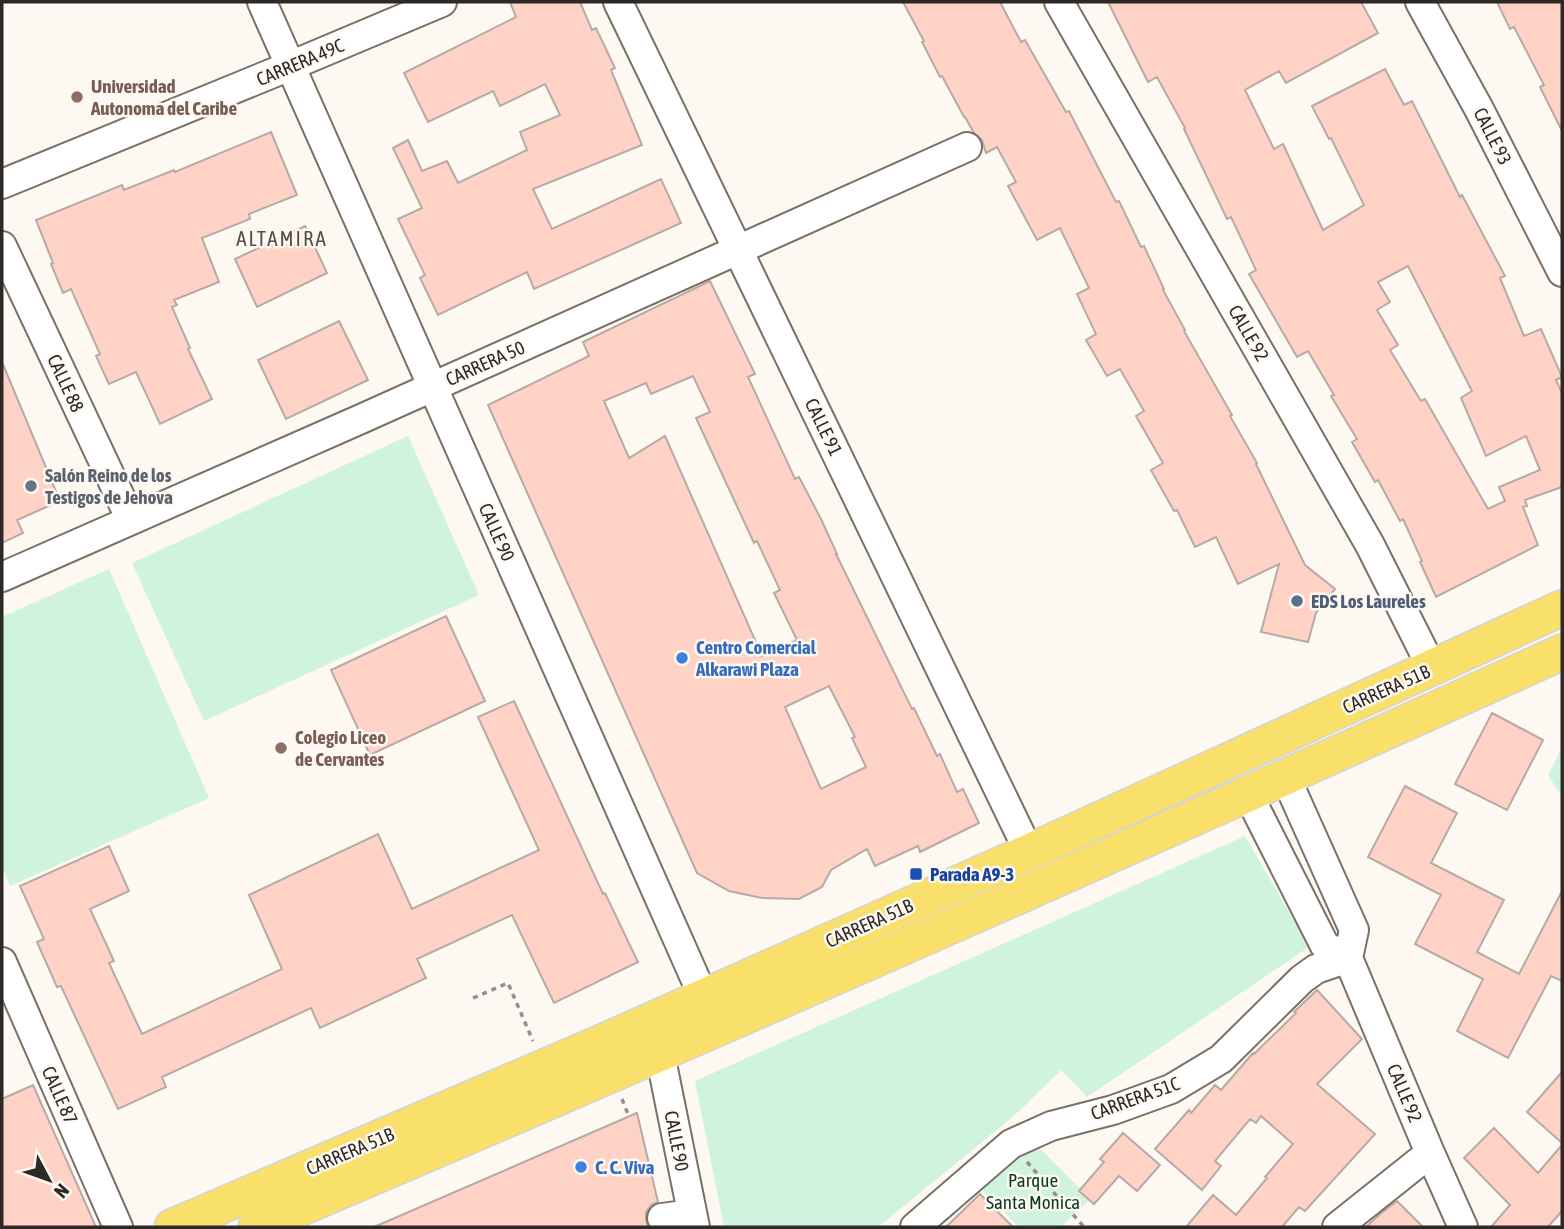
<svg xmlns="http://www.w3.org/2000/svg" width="1564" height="1229" font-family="'Asap Condensed',sans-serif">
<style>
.green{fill:#d0f3de}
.building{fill:#ffd2c6;stroke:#b7aaa6;stroke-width:2;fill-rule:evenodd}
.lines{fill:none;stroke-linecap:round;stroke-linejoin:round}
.minor-casing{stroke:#797068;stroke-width:32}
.major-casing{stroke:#d5d4d4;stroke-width:38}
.path{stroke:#948f8b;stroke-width:3.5;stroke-dasharray:5 5;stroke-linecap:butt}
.minor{stroke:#fff;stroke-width:28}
.major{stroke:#f8e06b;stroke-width:35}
.education-dot{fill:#8d6e63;stroke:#fef8f3;stroke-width:2.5}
.worship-dot{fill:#6b7280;stroke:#fef8f3;stroke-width:2.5}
.service-dot{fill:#5c6f8a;stroke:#fef8f3;stroke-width:2.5}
.shop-dot{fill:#3f7fe0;stroke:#fef8f3;stroke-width:2.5}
.transit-dot{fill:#1a4fb4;stroke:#fef8f3;stroke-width:2.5}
.labels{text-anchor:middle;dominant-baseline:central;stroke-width:5;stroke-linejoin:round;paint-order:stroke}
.street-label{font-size:19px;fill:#2d2926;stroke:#fef8f3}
.education-label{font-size:19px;font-weight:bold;fill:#785e54;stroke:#fef8f3;text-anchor:start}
.worship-label{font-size:19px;font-weight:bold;fill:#5b616d;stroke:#fef8f3;text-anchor:start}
.service-label{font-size:19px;font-weight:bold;fill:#4e5e75;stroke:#fef8f3;text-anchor:start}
.shop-label{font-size:19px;font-weight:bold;fill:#366cbe;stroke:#fef8f3;text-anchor:start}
.transit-label{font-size:19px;font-weight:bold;fill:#164399;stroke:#fef8f3;text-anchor:start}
.park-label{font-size:19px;fill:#073b24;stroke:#fef8f3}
.neighbourhood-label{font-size:21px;letter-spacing:2px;fill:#574e47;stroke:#fef8f3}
</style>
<rect width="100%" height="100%" fill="#fef8f3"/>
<path class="green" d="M408,436L479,595L204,721L132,563Z
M109,569L209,798L10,886L2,866V617Z
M1562,747V797L1548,775Z
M1245,836L1309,947L1087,1097L1061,1070L1014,1116L878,1227H724L695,1081Z
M1031,1139L1090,1199L1061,1227H1019L981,1189Z"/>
<path class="building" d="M510,2H580L592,30L596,28L615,68L611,70L642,145L533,189L552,229L661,179L681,223L534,289L527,272L438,315L420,278L425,275L398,219L422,208L393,148L408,140L422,171L447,161L458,183L527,150L520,132L560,115L545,84L500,106L493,91L428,122L404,73L516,17Z
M903,2H1000L1021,42L1025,40L1066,112L1069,111L1116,202L1119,201L1141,247L1144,246L1164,289L1163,290L1185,330L1184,331L1232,415L1230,416L1257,463L1256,464L1305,565L1335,589L1316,613L1308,642L1261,632L1279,564L1238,584L1216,537L1195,547L1177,510L1174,511L1151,470L1163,463L1136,416L1144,411L1120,369L1107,376L1086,340L1096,334L1077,294L1089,288L1060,228L1037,240L1008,186L1016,182L997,147L986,153L982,140L974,133L965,117H964L942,76L940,77L922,42L924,41Z
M1108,2H1361L1378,33L1286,83L1279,71L1245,90L1274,149L1283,144L1323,230L1364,205L1331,138L1329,139L1312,106L1385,69L1404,105L1412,101L1460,197L1462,195L1505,276L1500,278L1524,336L1541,329L1562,377L1556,380L1562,393V487L1525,500L1527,506L1523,507L1538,545L1436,597L1420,562L1422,561L1403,519L1400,521L1378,480L1375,482L1352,442L1357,439L1331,396L1334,395L1308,351L1297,357L1249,274L1256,270L1231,217L1227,219L1184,129L1185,128L1157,77L1148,82ZM1408,266L1472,391L1461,398L1486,456L1526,436L1540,470L1499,487L1505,501L1488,509L1425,399L1421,401L1390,350L1398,345L1377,310L1390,302L1378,282Z
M1497,2H1562V131L1540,87L1544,85L1514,27L1510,29Z
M271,132L297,195L249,214L250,219L202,238L219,282L174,300L177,305L172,307L190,348L188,349L212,399L160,424L136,372L109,384L96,356L100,354L71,289L63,293L51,264L53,263L36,220L122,185L124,190L174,170L175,172Z
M305,226L327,273L257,307L235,259Z
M710,281L755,374L748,377L795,479L799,477L821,519L837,554H836L912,709L914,708L937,756L940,754L957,792L963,789L979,823L920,852L918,846L875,866L867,849L831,870L822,887L799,899L762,898L729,891L697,873L488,405L589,356L583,342ZM693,376L710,412L696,418L754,543L757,541L780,590L774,593L797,640L762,656L665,436L629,458L604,401L646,383L651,394ZM829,686L855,737L852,738L866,767L821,789L785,707Z
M339,321L368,380L286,419L258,360Z
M2,362L60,501L17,520L23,533L2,543Z
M446,616L485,701L370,755L331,670Z
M514,701L603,894L605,893L638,962L554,1003L512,915L417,959L426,978L320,1028L311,1008L162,1077L166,1087L118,1109L61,986L57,987L37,942L44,939L20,886L109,846L129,891L90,909L114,961L109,963L142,1034L282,969L249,895L378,834L412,909L539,850L478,717Z
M1492,713L1543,740L1507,810L1455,784Z
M1405,786L1457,813L1431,863L1504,900L1477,952L1519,974L1562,891V981L1551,976L1508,1058L1457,1031L1483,979L1415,944L1441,895L1368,857Z
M1317,990L1362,1039L1317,1084L1375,1134L1305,1211L1299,1207L1282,1227H1186L1213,1195L1236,1215L1267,1178L1265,1177L1293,1144L1261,1116L1256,1123L1250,1119L1215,1161L1221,1166L1202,1190L1155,1149L1189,1110L1191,1113L1215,1085L1221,1090L1253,1053L1254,1054L1296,1013L1294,1012Z
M1562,1072V1143L1527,1112Z
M33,1085L96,1227H2V1099Z
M637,1113L658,1202L651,1205L646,1212V1220L648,1227H374Z
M1494,1128L1538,1173L1562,1145V1211L1548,1227H1491L1510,1205L1464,1158Z
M1123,1133L1160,1165L1137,1191L1119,1176L1094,1204L1079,1191L1104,1162L1100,1159Z
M980,1194L1013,1227H946Z
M1397,1201L1423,1227H1366L1380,1214Z"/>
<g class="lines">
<defs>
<path id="minor" d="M262,2L703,996L660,1054L695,1227
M618,2L1029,852
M1059,2L1370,545L1432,668
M1420,2L1479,109L1562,272
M2,184L290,66L442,2
M2,246L131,520
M2,577L361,419L967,147
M1286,778L1354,930L1348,958L1430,1153L1463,1227
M1248,794L1325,946L1348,958
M2,962L118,1227
M662,1218L692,1214
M915,1227L1011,1144L1051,1126L1113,1110L1171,1089L1221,1059L1302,979L1316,969L1348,958
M1337,1227L1430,1153"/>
<path id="major" d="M172,1227L598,1044L1029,852L1562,608
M256,1227C694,1041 1129,849 1562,652"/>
</defs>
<use href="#minor" class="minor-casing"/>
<use href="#major" class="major-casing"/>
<path class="path" d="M473,998L508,983L533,1041
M622,1099L629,1117
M1027,1162L1084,1227"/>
<use href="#minor" class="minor"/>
<use href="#major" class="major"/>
</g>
<g class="education-dot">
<circle cx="77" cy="97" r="7"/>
<circle cx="281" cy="748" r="7"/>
</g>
<circle class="worship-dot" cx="31" cy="486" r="7"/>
<circle class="service-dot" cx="1297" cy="601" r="7"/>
<g class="shop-dot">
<circle cx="682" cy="658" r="7"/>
<circle cx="581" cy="1167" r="7"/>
</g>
<rect class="transit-dot" x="909" y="867" width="14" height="14" rx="3.5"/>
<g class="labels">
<g class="street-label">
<text transform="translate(300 62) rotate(-23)">CARRERA 49C</text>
<text transform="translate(1493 136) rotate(63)">CALLE 93</text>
<text transform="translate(1249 333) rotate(60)">CALLE 92</text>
<text transform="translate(485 363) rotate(-24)">CARRERA 50</text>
<text transform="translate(66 383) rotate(65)">CALLE 88</text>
<text transform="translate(824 427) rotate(64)">CALLE 91</text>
<text transform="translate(497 532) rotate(66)">CALLE 90</text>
<text transform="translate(1386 689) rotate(-24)">CARRERA 51B</text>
<text transform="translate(869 923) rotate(-24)">CARRERA 51B</text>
<text transform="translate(1405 1093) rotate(67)">CALLE 92</text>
<text transform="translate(60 1095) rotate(66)">CALLE 87</text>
<text transform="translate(1135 1098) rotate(-20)">CARRERA 51C</text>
<text transform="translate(677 1141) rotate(79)">CALLE 90</text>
<text transform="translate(350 1151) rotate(-23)">CARRERA 51B</text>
</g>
<g class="education-label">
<text x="91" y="86">Universidad<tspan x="91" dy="22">Autonoma del Caribe</tspan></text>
<text x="295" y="737">Colegio Liceo<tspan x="295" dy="22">de Cervantes</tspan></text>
</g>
<g class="worship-label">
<text x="45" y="475">Salón Reino de los<tspan x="45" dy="22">Testigos de Jehova</tspan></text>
</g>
<g class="service-label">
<text x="1311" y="601">EDS Los Laureles</text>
</g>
<g class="shop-label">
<text x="696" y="647">Centro Comercial<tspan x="696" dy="22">Alkarawi Plaza</tspan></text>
<text x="595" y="1167">C. C. Viva</text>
</g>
<g class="transit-label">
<text x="930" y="874">Parada A9-3</text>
</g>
<g class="park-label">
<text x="1033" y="1180">Parque<tspan x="1033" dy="22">Santa Monica</tspan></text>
</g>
<g class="neighbourhood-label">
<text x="282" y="238">ALTAMIRA</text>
</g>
</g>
<rect width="1564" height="1229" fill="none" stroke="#2d2926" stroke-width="7"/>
<g transform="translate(49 1180) rotate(131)" stroke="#fef8f3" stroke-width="5" paint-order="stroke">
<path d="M0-5L12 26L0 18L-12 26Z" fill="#2d2926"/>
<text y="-10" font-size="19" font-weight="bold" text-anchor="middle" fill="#2d2926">N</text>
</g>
</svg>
